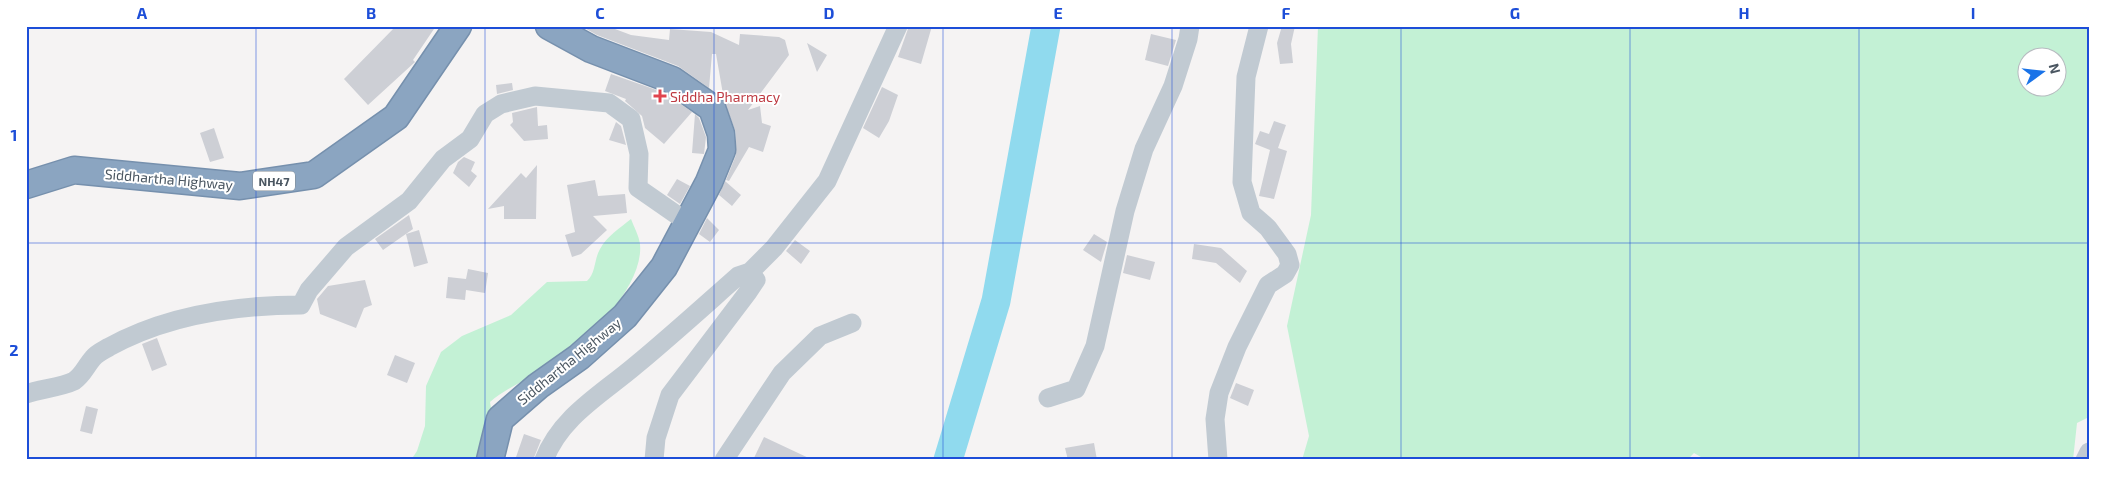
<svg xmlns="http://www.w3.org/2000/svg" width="2115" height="486" font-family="'Exo 2',sans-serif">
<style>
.green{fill:#c3f1d5;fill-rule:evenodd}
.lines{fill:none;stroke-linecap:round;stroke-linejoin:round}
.river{stroke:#90daee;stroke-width:29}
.building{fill:#cdcfd5}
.highway-casing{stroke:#7690ad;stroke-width:29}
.minor{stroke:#c1cad2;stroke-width:19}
.highway{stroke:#8ba5c1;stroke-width:26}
.grid{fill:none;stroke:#1d4ed8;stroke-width:1;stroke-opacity:0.55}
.health-dot{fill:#e0444e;stroke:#fff;stroke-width:2}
.labels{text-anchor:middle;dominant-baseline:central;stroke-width:4;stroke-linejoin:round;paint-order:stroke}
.shield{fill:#fff;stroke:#808990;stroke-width:1}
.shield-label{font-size:12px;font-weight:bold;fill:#4a5661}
.health-label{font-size:14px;fill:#be3a42;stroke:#fff;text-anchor:start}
.street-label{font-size:14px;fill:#4a5661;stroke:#fff}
.neatline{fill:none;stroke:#1d4ed8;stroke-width:2}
.grid-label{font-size:16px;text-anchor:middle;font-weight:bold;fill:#1d4ed8}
</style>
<rect width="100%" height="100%" fill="#f5f3f3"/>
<path class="green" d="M1318,26H2089V417L2077,423L2073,460H1706L1694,453L1687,460H1302L1309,436L1287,326L1311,215ZM2028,58H2058V88H2028Z
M631,219C634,227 639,236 640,244C644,284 592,337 562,359C539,375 511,384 490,402L492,415L487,460H411L417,451L425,426L426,386L441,352L462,336L511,315L547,282L587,281C596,273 594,259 600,249C607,236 620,228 631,219Z"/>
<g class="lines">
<path class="river" d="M948,460L996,301L1046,26"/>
</g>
<path class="building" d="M396,26H436L413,60L415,62L368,105L344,79Z
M581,26H607L631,35L669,40L670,29L711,32L739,45L740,34L779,37L785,40L789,55L748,110L760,106L762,123L771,126L763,152L749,147L729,181L726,180L736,155V133L724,100L716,54H712L709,88L678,66L597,35Z
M909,26H932L921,64L898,57Z
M1282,26H1295L1291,44L1293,63L1280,64L1277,43Z
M1151,34L1176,40L1168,66L1145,60Z
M807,43L827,55L817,72Z
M611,74L665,93L692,112L664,144L645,128L642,116L625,101L626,99L605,91Z
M512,83L513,90L497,94L496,85Z
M882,87L898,95L889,121L879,138L863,128Z
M537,107L538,126L547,125L548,139L524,141L510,125L513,122L512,113Z
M695,114L699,118L706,137L704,154L692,153Z
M1274,121L1286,125L1278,148L1287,151L1274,199L1259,196L1270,150L1255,144L1260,131L1269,134Z
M616,122L621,126L626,145L609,140Z
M214,128L224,158L210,162L200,133Z
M464,157L475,162L471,171L477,176L469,187L453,173L458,162Z
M537,165L536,219H504V206L488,209L521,173L526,178Z
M677,179L690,186L680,204L667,195Z
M595,180L598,196L625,194L627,213L593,216L607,230L581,254L572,257L565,235L575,232L567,185Z
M725,181L741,195L732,206L719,195Z
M409,215L413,229L383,250L375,239Z
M707,218L719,230L710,242L699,234Z
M419,230L428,263L414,267L406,234Z
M1094,234L1107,242L1101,262L1083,250Z
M795,240L810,251L801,264L786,251Z
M1194,244L1221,248L1247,271L1240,283L1216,263L1192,259Z
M1127,255L1155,262L1150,280L1123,273Z
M468,269L488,273L485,293L466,290L465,300L446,298L448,277L466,279Z
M365,280L372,305L364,308L356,328L320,314L317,299L328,286Z
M157,338L167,365L152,371L142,344Z
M395,355L415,363L407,383L387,375Z
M1236,383L1254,390L1248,406L1230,398Z
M86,406L98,409L92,434L80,431Z
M524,434L541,440L533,460H515Z
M764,437L813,460H753Z
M1094,443L1097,460H1068L1065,448Z"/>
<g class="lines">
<defs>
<path id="highway" d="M26,185L74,170L240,186L314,175L396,117L458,26
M490,460L500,419L538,386L579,357L625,316L664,267L709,182L722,150L721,134L712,108L672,80L591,49L549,26"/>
</defs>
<use href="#highway" class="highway-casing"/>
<path class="minor" d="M750,272L774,248L827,181L898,26
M26,394C40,389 62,387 74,381C83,375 86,366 93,358C97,353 104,350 109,347C167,315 235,305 301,305L309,290L346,247L409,201L443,159L470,139L485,114L501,104L535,96L609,103L631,119L639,154L638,188L687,222
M1048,398L1076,389L1095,346L1125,211L1144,149L1173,86L1188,39L1190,26
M544,460C561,416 602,394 636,365C671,336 704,306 738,276L750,272L756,280L748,292L670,395L656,438L654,460
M724,460L782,373L820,336L852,323
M1218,460L1215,419L1219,393L1237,347L1268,285L1285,274L1290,265L1287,254L1268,228L1251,213L1242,182L1246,77L1259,26
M2085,460L2089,452"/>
<use href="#highway" class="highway"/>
</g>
<path class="grid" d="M256,26V460M485,26V460M714,26V460M943,26V460M1172,26V460M1401,26V460M1630,26V460M1859,26V460M26,243H2089"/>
<path class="health-dot" d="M657.5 88.5h5v5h5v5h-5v5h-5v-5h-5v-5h5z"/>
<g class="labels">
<rect class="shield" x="253" y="171.5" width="42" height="19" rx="4"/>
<g class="shield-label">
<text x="274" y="181">NH47</text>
</g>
<g class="health-label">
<text x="670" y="96">Siddha Pharmacy</text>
</g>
<g class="street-label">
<text transform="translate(169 179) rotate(5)">Siddhartha Highway</text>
<text transform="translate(569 361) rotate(-39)">Siddhartha Highway</text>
</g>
</g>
<rect width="2115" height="486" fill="none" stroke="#ffffff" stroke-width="55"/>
<g transform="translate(2042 72) rotate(75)"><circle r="24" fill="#ffffff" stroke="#b7bbc0"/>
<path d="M0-4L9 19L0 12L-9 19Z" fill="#1a73e8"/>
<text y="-8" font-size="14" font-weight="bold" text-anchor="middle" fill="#4a5661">N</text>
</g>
<rect x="28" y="28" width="2060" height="430" class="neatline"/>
<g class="grid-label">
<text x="142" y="19">A</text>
<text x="371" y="19">B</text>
<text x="600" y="19">C</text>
<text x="829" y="19">D</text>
<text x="1058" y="19">E</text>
<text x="1286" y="19">F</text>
<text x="1515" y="19">G</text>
<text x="1744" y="19">H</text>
<text x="1973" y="19">I</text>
<text x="14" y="141">1</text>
<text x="14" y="356">2</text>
</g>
</svg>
